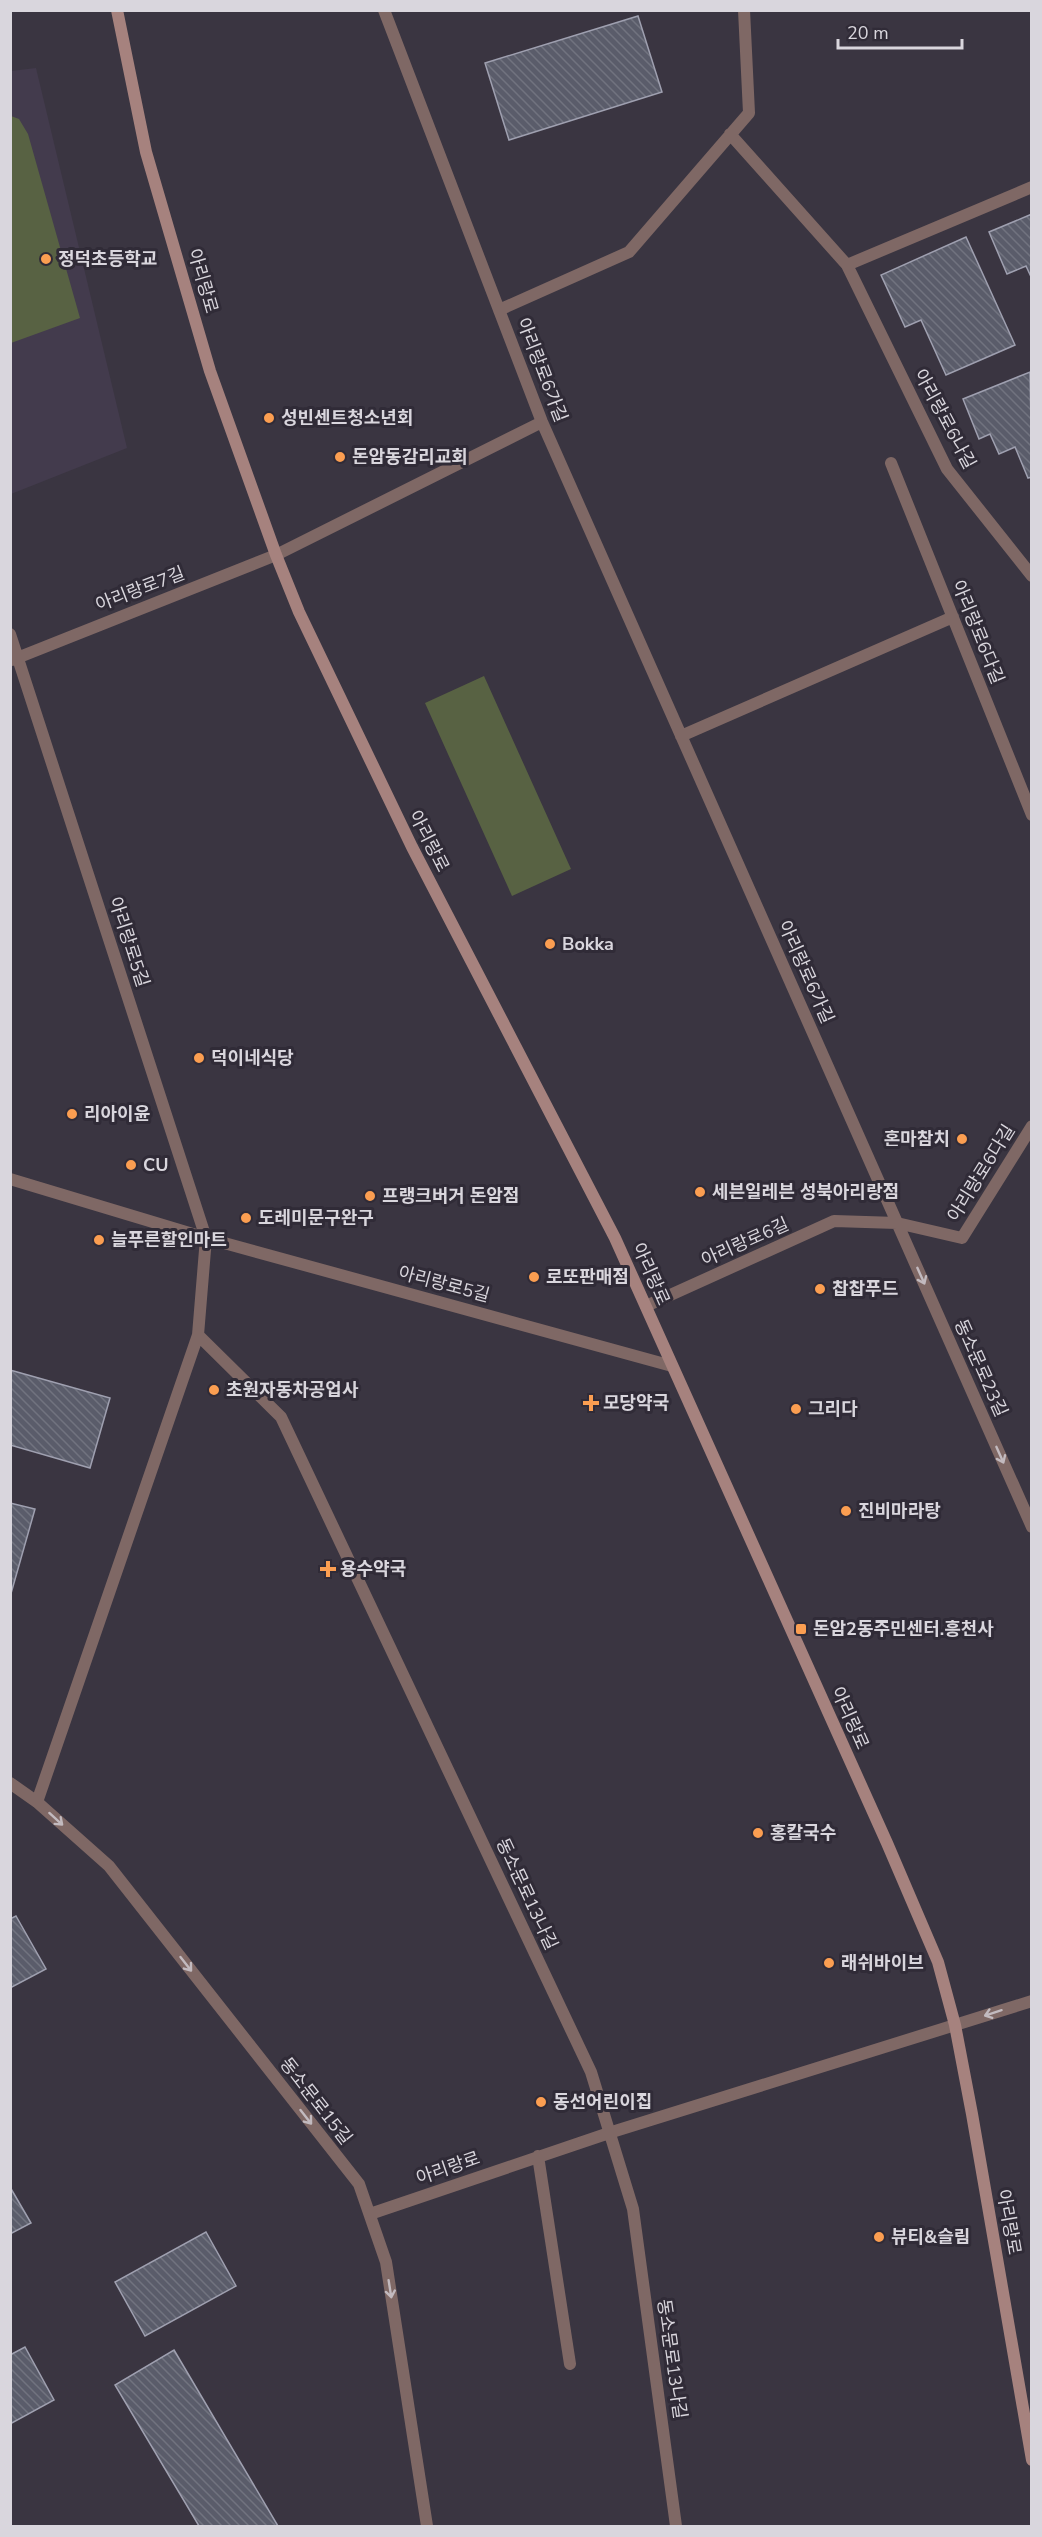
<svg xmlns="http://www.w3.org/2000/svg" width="1042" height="2537" font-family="'Nunito Sans','Noto Sans KR',sans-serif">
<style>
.built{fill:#433b4d}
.green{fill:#586243}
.building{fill:url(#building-back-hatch);stroke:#9fa0b0;stroke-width:1.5}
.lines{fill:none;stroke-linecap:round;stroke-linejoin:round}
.street{stroke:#7f6865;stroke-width:12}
.secondary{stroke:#a6827e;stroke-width:12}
.oneway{stroke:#c2babf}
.poi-dot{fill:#fb9e51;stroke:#302b37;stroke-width:2}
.labels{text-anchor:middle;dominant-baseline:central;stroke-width:6;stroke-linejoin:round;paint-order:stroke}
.poi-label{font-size:18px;font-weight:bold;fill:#d9d6dd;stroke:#302b37;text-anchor:start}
.street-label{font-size:18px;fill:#d9d6dd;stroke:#302b37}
</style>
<defs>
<pattern id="building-back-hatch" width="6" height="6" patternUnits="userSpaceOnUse" patternTransform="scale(1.5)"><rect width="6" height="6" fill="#5a5c6a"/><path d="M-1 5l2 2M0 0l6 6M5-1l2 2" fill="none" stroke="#71737f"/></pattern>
</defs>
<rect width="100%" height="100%" fill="#3a3541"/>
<path class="built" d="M36,68L127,448L11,494V71Z"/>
<path class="green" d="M11,116L19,119L28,134L80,318L11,343Z
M484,676L571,869L512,896L425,703Z"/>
<path class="building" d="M638,16L662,92L509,140L485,63Z
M1032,214V279L1026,266L1007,274L989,232Z
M966,237L1015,345L946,375L921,320L905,327L881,275Z
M1030,372L1032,477L1028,478L1015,447L999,454L990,434L979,439L963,399Z
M10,1370L110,1398L90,1468L10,1445Z
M10,1503L35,1509L10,1597Z
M16,1916L46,1969L10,1988V1919Z
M10,2187L31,2223L10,2234Z
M206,2232L236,2286L145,2336L115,2282Z
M25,2347L54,2400L10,2424V2355Z
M174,2350L278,2526H199L115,2385Z"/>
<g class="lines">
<path class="street" d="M384,10L542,422L1032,1527
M730,134L847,265L947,469L1032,576
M847,265L1032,187
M499,310L629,252L749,113L744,10
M891,463L1032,815
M10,634L206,1238L198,1335L37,1802
M12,660L276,555L542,422
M681,736L953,617
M10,1179L206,1238L672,1366
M646,1306L834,1221L897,1223L962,1238L1032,1126
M198,1335L281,1417L591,2072L633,2209L676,2526
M10,1783L37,1802L109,1866L359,2184L386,2262L427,2526
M538,2156L570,2364
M370,2214L612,2132L1032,2001"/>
<path class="secondary" d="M117,10L146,152L210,371L276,555L299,612L412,847L615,1238L887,1843L938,1962L955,2025L972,2114L1032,2460"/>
</g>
<defs><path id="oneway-shaft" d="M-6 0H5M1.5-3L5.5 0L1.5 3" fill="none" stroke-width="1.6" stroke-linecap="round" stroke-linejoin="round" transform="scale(1.5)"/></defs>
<g class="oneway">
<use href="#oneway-shaft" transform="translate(921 1276) rotate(66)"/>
<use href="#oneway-shaft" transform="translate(1000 1455) rotate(66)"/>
<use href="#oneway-shaft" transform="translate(56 1819) rotate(42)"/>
<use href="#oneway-shaft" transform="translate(186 1964) rotate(52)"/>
<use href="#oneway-shaft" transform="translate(993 2013) rotate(162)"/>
<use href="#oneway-shaft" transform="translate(306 2117) rotate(52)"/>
<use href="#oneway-shaft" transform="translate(390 2289) rotate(81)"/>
</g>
<g class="poi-dot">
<circle cx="46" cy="259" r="6"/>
<circle cx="269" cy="418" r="6"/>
<circle cx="340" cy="457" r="6"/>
<circle cx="550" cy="944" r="6"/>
<circle cx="199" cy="1058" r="6"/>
<circle cx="72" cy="1114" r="6"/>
<circle cx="962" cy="1139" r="6"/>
<circle cx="131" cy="1165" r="6"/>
<circle cx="700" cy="1192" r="6"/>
<circle cx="370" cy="1196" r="6"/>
<circle cx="246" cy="1218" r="6"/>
<circle cx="99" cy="1240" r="6"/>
<circle cx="534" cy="1277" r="6"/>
<circle cx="820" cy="1289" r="6"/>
<circle cx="214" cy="1390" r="6"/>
<path d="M588 1394h6v6h6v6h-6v6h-6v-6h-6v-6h6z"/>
<circle cx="796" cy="1409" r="6"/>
<circle cx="846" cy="1511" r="6"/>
<path d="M325 1560h6v6h6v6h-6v6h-6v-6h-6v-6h6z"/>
<rect x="795" y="1623" width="12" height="12" rx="3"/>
<circle cx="758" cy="1833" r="6"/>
<circle cx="829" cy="1963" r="6"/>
<circle cx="541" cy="2102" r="6"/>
<circle cx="879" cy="2237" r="6"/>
</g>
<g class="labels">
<g class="poi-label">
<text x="58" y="259">정덕초등학교</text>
<text x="281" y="418">성빈센트청소년회</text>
<text x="352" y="457">돈암동감리교회</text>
<text x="562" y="944">Bokka</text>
<text x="211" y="1058">덕이네식당</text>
<text x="84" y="1114">리아이윤</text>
<text x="950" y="1139" text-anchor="end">혼마참치</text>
<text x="143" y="1165">CU</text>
<text x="712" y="1192">세븐일레븐 성북아리랑점</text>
<text x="382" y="1196">프랭크버거 돈암점</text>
<text x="258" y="1218">도레미문구완구</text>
<text x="111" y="1240">늘푸른할인마트</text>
<text x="546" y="1277">로또판매점</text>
<text x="832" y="1289">찹찹푸드</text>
<text x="226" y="1390">초원자동차공업사</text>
<text x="603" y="1403">모당약국</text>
<text x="808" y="1409">그리다</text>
<text x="858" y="1511">진비마라탕</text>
<text x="340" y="1569">용수약국</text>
<text x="813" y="1629">돈암2동주민센터.흥천사</text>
<text x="770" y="1833">홍칼국수</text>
<text x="841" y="1963">래쉬바이브</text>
<text x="553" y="2102">동선어린이집</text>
<text x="891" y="2237">뷰티&amp;슬림</text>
</g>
<g class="street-label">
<text transform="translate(203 281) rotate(74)">아리랑로</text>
<text transform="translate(542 370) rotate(69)">아리랑로6가길</text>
<text transform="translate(945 419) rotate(62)">아리랑로6나길</text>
<text transform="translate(140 589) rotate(-21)">아리랑로7길</text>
<text transform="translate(978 632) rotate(68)">아리랑로6다길</text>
<text transform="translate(429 841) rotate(63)">아리랑로</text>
<text transform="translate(129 942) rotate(72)">아리랑로5길</text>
<text transform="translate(806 972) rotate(66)">아리랑로6가길</text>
<text transform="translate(981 1173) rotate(-58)">아리랑로6다길</text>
<text transform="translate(745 1242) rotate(-24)">아리랑로6길</text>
<text transform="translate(651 1274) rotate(66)">아리랑로</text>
<text transform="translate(444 1284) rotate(15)">아리랑로5길</text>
<text transform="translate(981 1368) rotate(66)">동소문로23길</text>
<text transform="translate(850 1718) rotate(66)">아리랑로</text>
<text transform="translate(527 1894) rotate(65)">동소문로13나길</text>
<text transform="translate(316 2101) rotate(52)">동소문로15길</text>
<text transform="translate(448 2168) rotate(-19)">아리랑로</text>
<text transform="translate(1009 2222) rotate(80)">아리랑로</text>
<text transform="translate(672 2359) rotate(82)">동소문로13나길</text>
</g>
</g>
<rect width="1042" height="2537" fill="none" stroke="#d9d6dd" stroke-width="24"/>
<path d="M838 39v9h124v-9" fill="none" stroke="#d9d6dd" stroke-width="3"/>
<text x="847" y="39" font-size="18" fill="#d9d6dd" stroke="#302b37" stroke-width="4.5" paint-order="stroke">20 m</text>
</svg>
